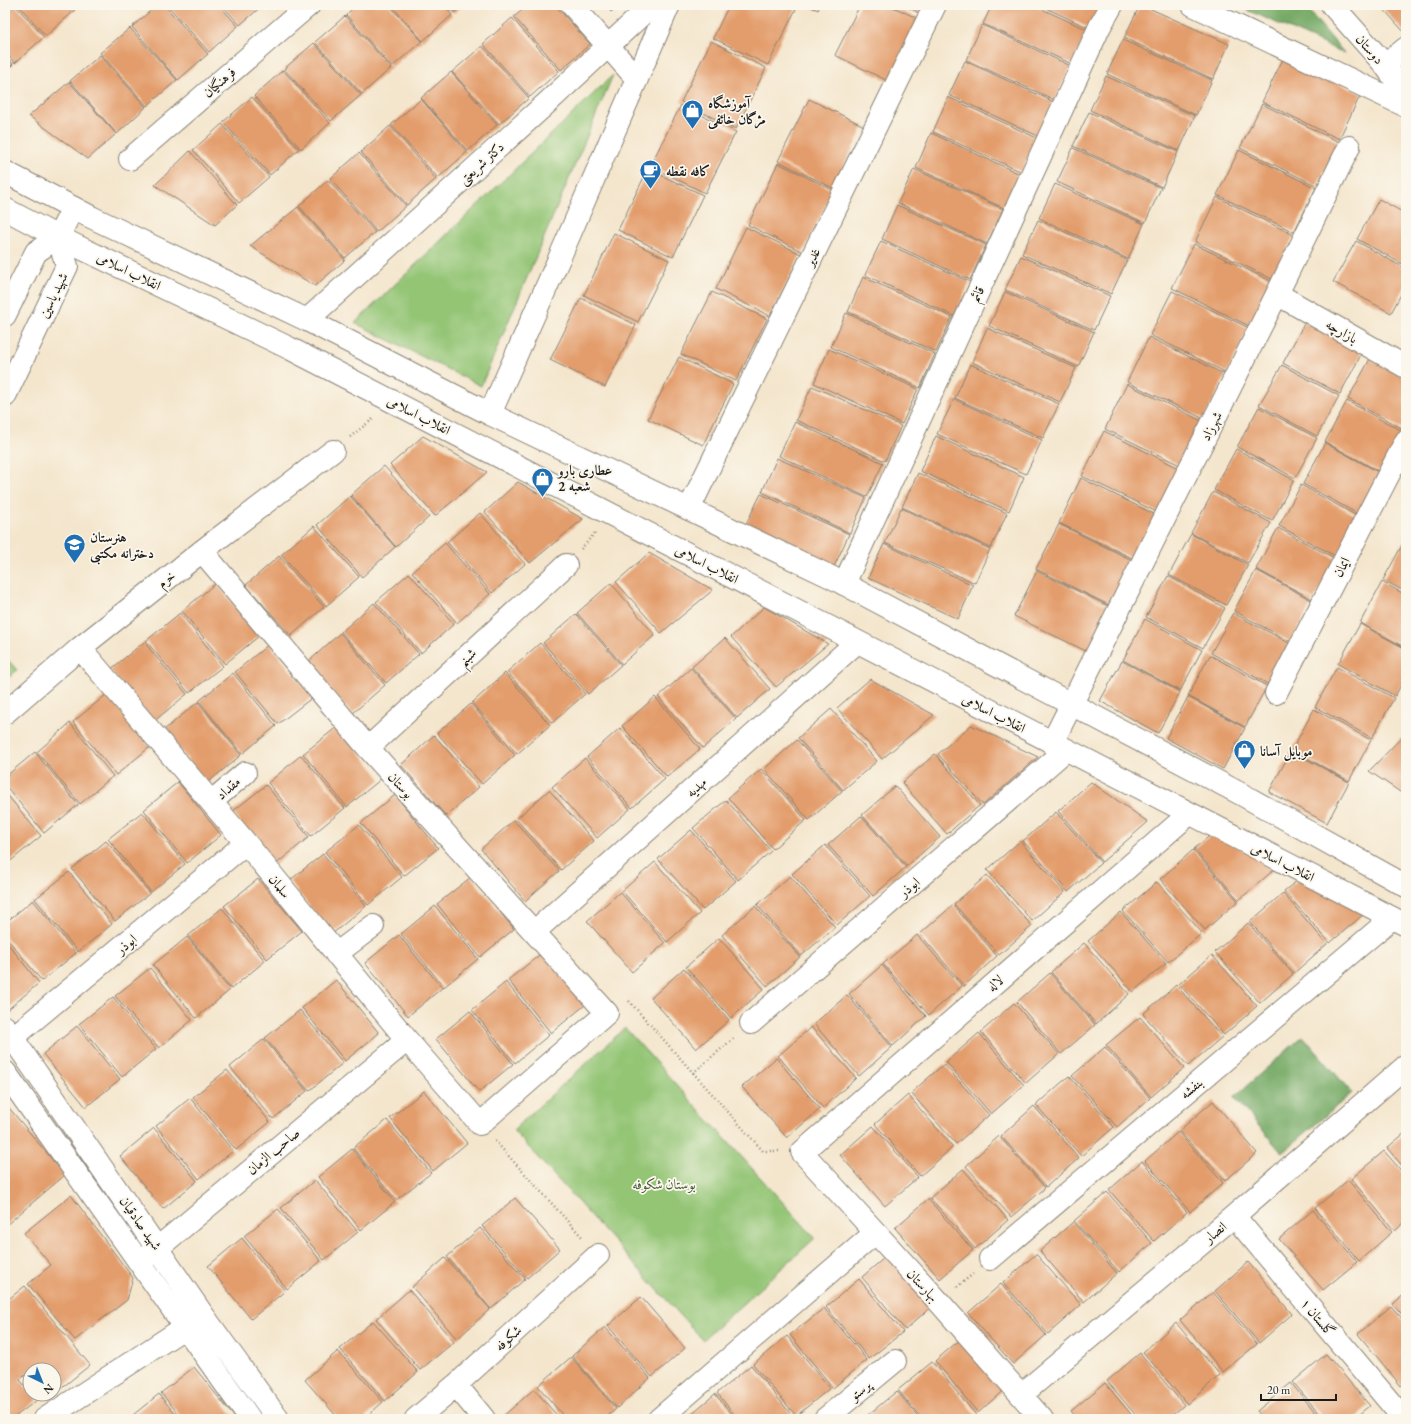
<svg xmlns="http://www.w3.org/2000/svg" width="1411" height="1424" font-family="'EB Garamond',Amiri,serif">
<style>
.green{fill:#93c575;stroke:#587048}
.forest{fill:#76aa66;stroke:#496341}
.building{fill:#e39d6c}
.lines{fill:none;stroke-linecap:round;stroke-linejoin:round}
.minor-casing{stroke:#888174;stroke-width:24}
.major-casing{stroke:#888174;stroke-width:24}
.path{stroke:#888174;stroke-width:2.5;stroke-dasharray:1 3;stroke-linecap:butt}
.minor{stroke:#fff;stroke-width:22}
.major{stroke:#fff;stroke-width:22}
.labels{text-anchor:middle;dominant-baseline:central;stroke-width:3.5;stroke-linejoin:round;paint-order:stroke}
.street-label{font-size:14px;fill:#1c1c1c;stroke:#fbf7ec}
.poi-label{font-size:14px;font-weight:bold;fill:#1c1c1c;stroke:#fbf7ec;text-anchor:start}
.park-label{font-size:14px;fill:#46573b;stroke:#fbf7ec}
</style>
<rect width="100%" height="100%" fill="#fbf7ec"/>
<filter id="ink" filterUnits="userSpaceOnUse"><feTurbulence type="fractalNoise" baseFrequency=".025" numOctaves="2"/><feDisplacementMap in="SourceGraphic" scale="8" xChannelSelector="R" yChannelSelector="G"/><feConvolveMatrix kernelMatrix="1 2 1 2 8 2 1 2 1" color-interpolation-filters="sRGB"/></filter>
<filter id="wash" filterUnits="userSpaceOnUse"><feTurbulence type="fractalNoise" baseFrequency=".012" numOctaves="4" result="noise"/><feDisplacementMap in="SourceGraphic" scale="16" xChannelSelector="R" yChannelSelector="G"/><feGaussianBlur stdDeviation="0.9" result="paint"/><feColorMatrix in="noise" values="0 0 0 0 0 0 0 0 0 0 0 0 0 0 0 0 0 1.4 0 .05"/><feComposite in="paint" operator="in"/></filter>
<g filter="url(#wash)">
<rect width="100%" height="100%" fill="#f4e6cd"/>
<path class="green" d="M613,75L481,386L355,323Z
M5,657L17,670L5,681Z
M625,1028L815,1238L703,1340L513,1130Z"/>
<path class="forest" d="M1236,5H1304L1344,53Z
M1303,1036L1352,1093L1282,1153L1234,1097Z"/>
<g id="blocks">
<path class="building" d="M5,5H15L44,37L15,63L5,52Z
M18,5H70L75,10L46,36Z
M157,5H164L208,54L178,80L132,27Z
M167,5H219L238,26L209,52Z
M222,5H263L240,25Z
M356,5H389L422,41L392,67L346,15Z
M391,5H444L452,15L423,41Z
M446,5H463L454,13Z
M528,5H555L590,44L561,70L514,17Z
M605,5H619L611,12Z
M729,5H798L768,65L713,38Z
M807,5H820L818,10Z
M860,5H889L921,20L890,82L835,55Z
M903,5H928L923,15Z
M992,5H1033L1088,30L1072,64L983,24Z
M1039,5H1100L1089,28Z
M1140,5H1142L1229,44L1213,79L1124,38Z
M1380,5H1406V32L1405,33Z
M345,16L391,68L362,94L315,42Z
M512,18L559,71L530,97L483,44Z
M982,25L1071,66L1055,100L966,60Z
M130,28L177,80L147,106L100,53Z
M1123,40L1212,80L1196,115L1107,74Z
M711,41L766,68L736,129L681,102Z
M314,43L361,95L331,121L284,69Z
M482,46L529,98L499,124L452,72Z
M5,55L13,64L5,72Z
M100,55L146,107L117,134L70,81Z
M1284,57L1361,94L1339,139L1262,102Z
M965,61L1054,102L1038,136L949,95Z
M283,70L330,123L301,149L254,96Z
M451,72L497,125L468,151L421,98Z
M1106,76L1195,116L1179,151L1090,110Z
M69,82L116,134L88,159L29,116Z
M252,97L299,149L270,175L223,122Z
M948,97L1037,138L1022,172L933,132Z
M421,99L467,152L438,178L391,125Z
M809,99L864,126L833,188L778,161Z
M1262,104L1339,142L1317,186L1240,148Z
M681,105L736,132L705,193L650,166Z
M1089,112L1178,152L1162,187L1073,146Z
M222,124L269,177L239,203L193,150Z
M390,126L436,179L407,205L361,152Z
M931,133L1020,174L1004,208L916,168Z
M1073,148L1161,188L1145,223L1057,182Z
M1239,150L1316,188L1294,232L1217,195Z
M190,151L237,205L215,225L155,185Z
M359,153L406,206L377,232L330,179Z
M778,163L833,190L803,252L748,225Z
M648,169L703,195L673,257L618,230Z
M914,169L1003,209L987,244L898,203Z
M328,180L375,232L345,258L299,206Z
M1055,184L1144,224L1128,259L1039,218Z
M1217,197L1294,235L1272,279L1195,242Z
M1379,199L1406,214V266L1357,239Z
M897,205L986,245L970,280L882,239Z
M298,207L345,260L315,286L250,246Z
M1038,220L1127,260L1111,294L1022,254Z
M746,227L801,254L770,316L716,289Z
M614,233L669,260L638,322L584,295Z
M881,241L970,282L954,316L865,275Z
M1356,241L1406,269V285L1391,313L1333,282Z
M1194,244L1271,281L1249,326L1172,288Z
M1021,256L1110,296L1094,330L1005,290Z
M863,277L952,317L936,352L848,312Z
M1172,291L1249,328L1227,373L1150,335Z
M712,292L767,319L736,381L681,354Z
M1005,292L1094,332L1078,367L989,326Z
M581,298L636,325L605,387L550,360Z
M846,313L935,354L920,388L831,347Z
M1305,322L1362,353L1340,394L1283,363Z
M987,328L1076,368L1060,402L972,362Z
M1149,337L1226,375L1204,419L1127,382Z
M829,349L918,389L902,424L814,383Z
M679,357L733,384L703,445L648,419Z
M1370,359L1406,378L1405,430L1348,399Z
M970,364L1059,404L1043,438L955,398Z
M1282,365L1339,396L1317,436L1259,405Z
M1127,384L1204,422L1182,466L1105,429Z
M812,386L901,426L885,461L796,420Z
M954,399L1042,440L1026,474L937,434Z
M1347,401L1404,432L1382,473L1325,442Z
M1259,407L1317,438L1295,478L1237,447Z
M795,422L883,463L867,497L779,456Z
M1104,431L1181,469L1159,513L1082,476Z
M423,436L487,472L435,516L390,465Z
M936,436L1024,477L1009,511L920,471Z
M1325,443L1382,474L1360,515L1303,484Z
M1236,449L1294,480L1272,521L1214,490Z
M777,458L866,498L850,533L762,492Z
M384,466L429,517L396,547L351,495Z
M918,473L1007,513L991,548L902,507Z
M1081,478L1158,516L1136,560L1059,523Z
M518,482L583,519L530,563L485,512Z
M1301,485L1359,517L1337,557L1279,526Z
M1213,492L1271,523L1248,563L1191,533Z
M761,494L849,534L833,569L744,528Z
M350,496L395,547L362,577L317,525Z
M901,508L990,549L975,583L885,543Z
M480,513L525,564L492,593L447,542Z
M1059,524L1136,562L1113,607L1036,569Z
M314,526L359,577L326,606L281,555Z
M1278,528L1336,559L1314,600L1256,569Z
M1191,534L1248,565L1226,605L1169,575Z
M1406,538V592L1383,580Z
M445,543L490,594L457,623L412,572Z
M884,544L973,585L958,619L868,578Z
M649,553L713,590L661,633L616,582Z
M279,556L324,607L291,636L246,585Z
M1256,570L1313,601L1291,642L1234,611Z
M1037,571L1114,609L1092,654L1014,616Z
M409,573L454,624L421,653L376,602Z
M1168,576L1225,608L1203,648L1146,617Z
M1382,582L1406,595V648L1360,623Z
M216,583L259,636L225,664L182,611Z
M611,583L655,635L622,664L577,613Z
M374,603L419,654L386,683L341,632Z
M764,607L828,644L776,687L731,637Z
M180,613L223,666L189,693L146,641Z
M1233,613L1291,644L1268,684L1211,653Z
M576,614L621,665L588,694L543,643Z
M1145,619L1202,650L1180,691L1123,660Z
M1360,624L1406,649V676L1395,696L1338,664Z
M340,633L385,685L352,714L307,663Z
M725,638L770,689L737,718L692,667Z
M144,642L187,694L153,722L110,670Z
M540,643L585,694L552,723L507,672Z
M269,644L313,697L278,724L235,672Z
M1210,655L1267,686L1245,727L1188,696Z
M1122,661L1180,692L1158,733L1100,701Z
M1337,667L1394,698L1372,738L1315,707Z
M691,668L736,719L703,748L658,697Z
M233,673L276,726L242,754L199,701Z
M505,673L550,725L517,754L472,703Z
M870,679L934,715L882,759L837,708Z
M107,694L150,747L116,775L73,722Z
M655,697L700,749L667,777L622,726Z
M1188,697L1245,728L1223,769L1166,738Z
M198,702L241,755L207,783L164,730Z
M471,704L515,755L482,784L437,733Z
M831,709L877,761L843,790L798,738Z
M1314,709L1371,740L1349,781L1292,750Z
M70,723L113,776L80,804L37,752Z
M971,725L1038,757L983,805L938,754Z
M338,726L381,779L347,807L303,754Z
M620,728L665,779L632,808L587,757Z
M1406,733V796L1369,771Z
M434,735L479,787L446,816L401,765Z
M797,740L842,791L809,820L764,769Z
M1291,751L1349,782L1327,823L1269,792Z
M35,752L78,805L44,833L5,785V777Z
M935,754L980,805L947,834L902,783Z
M301,755L345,808L311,836L268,783Z
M585,758L630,809L597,838L552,787Z
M761,769L806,820L773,849L728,798Z
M178,782L221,835L187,863L144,810Z
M1091,782L1148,822L1102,862L1058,811Z
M266,785L309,837L275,865L232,812Z
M895,786L940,837L907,866L862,815Z
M549,790L594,841L561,870L516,819Z
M5,792L41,836L7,864L5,862Z
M395,795L438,848L404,876L361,823Z
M726,800L771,851L738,880L693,828Z
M142,812L185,864L151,892L108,839Z
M1056,812L1101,863L1068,892L1023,841Z
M861,816L906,867L873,896L828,845Z
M514,820L559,871L525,901L481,849Z
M359,825L402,877L368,905L325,852Z
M691,830L736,881L703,910L658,859Z
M1213,833L1276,868L1239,900L1194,849Z
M106,841L150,893L115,921L72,869Z
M1020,841L1065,892L1032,921L987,870Z
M825,845L870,896L837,925L792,874Z
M1193,850L1238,901L1205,930L1160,879Z
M323,854L366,906L332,934L289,881Z
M655,862L700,913L667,942L622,891Z
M69,872L112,924L78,952L35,899Z
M987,875L1032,926L999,955L954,904Z
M790,876L835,927L801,956L757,905Z
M471,877L514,929L480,957L437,904Z
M1302,877L1365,913L1330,943L1284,891Z
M258,879L302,931L267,959L224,906Z
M1157,882L1202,933L1168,962L1123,911Z
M620,892L665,943L632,972L587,921Z
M1283,893L1327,944L1294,973L1250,922Z
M33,900L76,953L42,981L5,936V923Z
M953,905L997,956L964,986L920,934Z
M435,906L478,959L444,987L401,934Z
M755,906L800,957L767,986L722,935Z
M222,908L265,961L231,989L188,936Z
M1121,912L1166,963L1133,992L1088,941Z
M1248,923L1293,974L1260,1003L1215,952Z
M399,935L442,988L408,1016L365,963Z
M917,935L962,986L929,1015L883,964Z
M187,937L230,990L196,1018L153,965Z
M719,938L764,989L731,1018L686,967Z
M5,940L39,983L6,1011L5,1010Z
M1084,943L1129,994L1096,1024L1051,972Z
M542,953L585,1005L551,1033L508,980Z
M1212,955L1257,1006L1224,1035L1179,984Z
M882,965L926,1016L893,1046L849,994Z
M150,968L192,1020L159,1048L115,996Z
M684,968L729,1020L696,1049L651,998Z
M1050,973L1095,1025L1061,1054L1017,1002Z
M336,980L379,1033L345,1061L302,1008Z
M506,982L549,1035L515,1063L472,1010Z
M1176,985L1222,1037L1188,1066L1143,1014Z
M847,995L892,1047L859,1076L814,1024Z
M113,997L156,1049L122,1077L79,1024Z
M1014,1003L1059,1054L1026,1083L981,1032Z
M300,1010L343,1063L309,1091L265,1038Z
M470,1011L513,1064L479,1092L436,1039Z
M1140,1017L1184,1068L1151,1097L1106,1045Z
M77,1026L120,1079L86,1107L43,1054Z
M811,1027L856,1078L823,1108L778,1056Z
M979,1033L1024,1085L991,1114L946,1062Z
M264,1039L307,1091L273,1119L230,1067Z
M1105,1047L1150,1098L1117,1127L1072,1076Z
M776,1058L820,1109L787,1138L742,1087Z
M944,1064L989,1115L956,1144L911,1093Z
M227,1070L270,1122L236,1150L193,1097Z
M1069,1076L1114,1127L1081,1156L1036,1105Z
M424,1091L467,1143L433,1171L390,1118Z
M908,1095L953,1147L920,1176L875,1124Z
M190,1098L233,1151L199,1179L156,1126Z
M1213,1101L1257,1153L1225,1181L1179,1131Z
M5,1103L65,1175L5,1226Z
M1034,1106L1079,1158L1046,1187L1001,1136Z
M387,1120L431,1173L396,1200L353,1148Z
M873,1126L918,1177L885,1206L840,1155Z
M154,1128L197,1181L163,1209L120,1156Z
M1178,1132L1223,1183L1190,1212L1145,1161Z
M1406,1132V1170L1387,1148Z
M999,1136L1045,1188L1011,1217L966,1166Z
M352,1149L395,1202L361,1230L318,1177Z
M1384,1151L1406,1176V1221L1395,1231L1351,1179Z
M1142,1161L1187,1212L1154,1241L1109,1190Z
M963,1169L1008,1220L975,1249L930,1198Z
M315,1180L358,1232L324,1260L281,1208Z
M1348,1180L1392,1232L1359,1261L1315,1208Z
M1107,1192L1152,1243L1119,1272L1074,1221Z
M71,1195L133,1278L127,1300L75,1340L28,1284L51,1265L24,1233Z
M515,1198L560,1249L527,1278L482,1226Z
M928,1199L973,1250L940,1279L895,1228Z
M278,1209L321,1261L287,1289L244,1236Z
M1313,1210L1357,1262L1323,1290L1279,1239Z
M1073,1222L1117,1273L1084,1302L1040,1251Z
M480,1228L525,1279L491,1309L447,1257Z
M242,1238L285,1291L251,1319L208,1266Z
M890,1253L934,1304L905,1330L862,1277Z
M1036,1254L1081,1305L1048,1334L1003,1283Z
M445,1258L490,1309L457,1339L412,1287Z
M1248,1262L1292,1314L1259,1343L1215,1291Z
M859,1279L903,1332L869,1359L826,1307Z
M1001,1284L1046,1335L1013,1364L968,1313Z
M25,1286L90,1365L54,1394V1370H30L20,1380L30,1392V1394H32L37,1400L12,1419H5V1302Z
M409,1290L454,1342L420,1370L376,1319Z
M1213,1292L1257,1344L1223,1372L1180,1320Z
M1406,1293V1319L1393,1304Z
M641,1297L685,1348L652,1377L608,1326Z
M1391,1306L1406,1323V1382L1401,1386L1358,1334Z
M824,1308L867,1360L833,1388L790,1335Z
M373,1321L418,1372L385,1401L340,1349Z
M1176,1323L1220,1375L1187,1404L1143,1352Z
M605,1327L650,1378L617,1408L572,1356Z
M787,1336L830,1388L796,1416L753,1364Z
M963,1337L1007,1387L978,1413L935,1361Z
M338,1351L383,1402L364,1419H339L305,1380Z
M1140,1353L1184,1405L1168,1419H1139L1107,1381Z
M1326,1354L1370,1406L1354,1419H1324L1293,1382Z
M571,1357L616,1409L604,1419H566L538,1386Z
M932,1362L976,1415L970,1419H922L898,1390Z
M751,1365L794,1418L792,1419H738L717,1393Z
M194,1367L236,1419H183L161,1393Z
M1105,1383L1135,1419H1078L1071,1411Z
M1291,1383L1321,1419H1264L1257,1411Z
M534,1389L560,1419H502L501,1418Z
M897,1391L920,1419H863Z
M159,1394L179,1419H128Z
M715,1394L736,1419H685Z"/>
</g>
</g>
<g filter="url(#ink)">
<use href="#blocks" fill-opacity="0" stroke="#888174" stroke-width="1"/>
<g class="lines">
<defs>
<path id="minor" d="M572,5L637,79
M1193,5L1406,106
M1332,5L1385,65L1406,95
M1385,65L1406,48
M130,159L309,5
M1277,294L1406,367
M5,315L36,252L58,237L73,208
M307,320L548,102L652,5
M5,396L67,266L58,237
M490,414L562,252L669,5
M689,509L935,5
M844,584L1100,26L1112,5
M80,648L246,843L407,1040L480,1124L607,1013L368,748L202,551
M1276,693L1406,441
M5,713L80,648L202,551L333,451
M1052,743L1277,294L1349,147
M368,748L566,565
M211,802L245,773
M534,932L857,642
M336,954L373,926
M751,1023L1066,750
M5,1027L203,1315L278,1419
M5,1044L246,843
M5,1072L250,1419
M1234,1216L1404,1419
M147,1257L407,1040
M990,1259L1392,918
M456,1385L484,1419
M1021,1395L1234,1216L1406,1066
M45,1419L196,1320
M416,1419L456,1385L598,1255
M659,1419L875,1233
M825,1419L895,1361
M1042,1419L940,1303L802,1152L1189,814"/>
<path id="major" d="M5,172L91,217L307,320L490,414L831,577L1241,794L1406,886
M5,209L58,237L289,348L1406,925"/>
</defs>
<use href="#minor" class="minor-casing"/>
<use href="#major" class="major-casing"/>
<path class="path" d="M5,245L10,250
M350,437L373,419
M581,549L595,533
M629,1001L763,1151H779
M693,1073L734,1038
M495,1141L583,1238
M957,1287L973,1274"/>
<use href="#minor" class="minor"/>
<use href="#major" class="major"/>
</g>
</g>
<defs>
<symbol id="shop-pin" viewBox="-11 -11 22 30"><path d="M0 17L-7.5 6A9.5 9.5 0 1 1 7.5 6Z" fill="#1f6fb2" stroke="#fbf7ec"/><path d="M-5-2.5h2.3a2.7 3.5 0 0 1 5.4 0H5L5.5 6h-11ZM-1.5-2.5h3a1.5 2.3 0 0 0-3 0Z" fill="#fff"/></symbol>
<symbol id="cafe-pin" viewBox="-11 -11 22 30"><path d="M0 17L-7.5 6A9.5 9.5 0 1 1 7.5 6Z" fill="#1f6fb2" stroke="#fbf7ec"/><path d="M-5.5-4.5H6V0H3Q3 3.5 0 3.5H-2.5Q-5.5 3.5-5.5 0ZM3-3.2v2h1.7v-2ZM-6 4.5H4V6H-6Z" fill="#fff"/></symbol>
<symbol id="school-pin" viewBox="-11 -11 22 30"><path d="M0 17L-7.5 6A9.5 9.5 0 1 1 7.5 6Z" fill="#1f6fb2" stroke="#fbf7ec"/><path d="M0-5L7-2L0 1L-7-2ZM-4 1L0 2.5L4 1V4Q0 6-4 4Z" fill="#fff"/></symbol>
</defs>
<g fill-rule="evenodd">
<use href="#shop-pin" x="680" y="98" width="25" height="34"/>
<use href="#cafe-pin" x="638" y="158" width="25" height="34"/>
<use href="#shop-pin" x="530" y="466" width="25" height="34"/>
<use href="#school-pin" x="62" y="532" width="25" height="34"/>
<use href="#shop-pin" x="1232" y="738" width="25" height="34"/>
</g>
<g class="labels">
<g class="street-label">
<text transform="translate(1370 49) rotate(49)">دوستان</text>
<text transform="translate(219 82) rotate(-41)">فرهنگیان</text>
<text transform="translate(481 163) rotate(-42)">دکتر شریعتی</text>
<text transform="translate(812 257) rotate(-64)">غدیر</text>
<text transform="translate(129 271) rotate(26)">انقلاب اسلامی</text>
<text transform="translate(977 294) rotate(-65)">قائم</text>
<text transform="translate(53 295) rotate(-64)">شهید یاسین</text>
<text transform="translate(1342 331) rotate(30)">بازارچه</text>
<text transform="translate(419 415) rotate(27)">انقلاب اسلامی</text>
<text transform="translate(1211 426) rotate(-63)">شهرزاد</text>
<text transform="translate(707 564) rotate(27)">انقلاب اسلامی</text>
<text transform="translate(1341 567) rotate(-63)">ایمان</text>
<text transform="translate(166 579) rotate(-39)">خرم</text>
<text transform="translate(467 657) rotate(-43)">شبنم</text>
<text transform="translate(994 713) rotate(27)">انقلاب اسلامی</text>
<text transform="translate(401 785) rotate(48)">بوستان</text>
<text transform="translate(696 787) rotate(-42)">مهدیه</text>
<text transform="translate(228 788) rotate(-41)">مقداد</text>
<text transform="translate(1283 862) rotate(27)">انقلاب اسلامی</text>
<text transform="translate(280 886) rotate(51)">سلمان</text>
<text transform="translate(909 887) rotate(-41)">ابوذر</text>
<text transform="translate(126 944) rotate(-40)">ابوذر</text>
<text transform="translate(995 983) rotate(-41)">لاله</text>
<text transform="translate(1191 1088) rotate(-40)">بنفشه</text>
<text transform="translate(273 1151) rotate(-40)">صاحب الزمان</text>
<text transform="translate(141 1223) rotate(55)">شهید صادقیان</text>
<text transform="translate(1215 1232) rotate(-40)">انصار</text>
<text transform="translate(923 1285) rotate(47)">بهارستان</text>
<text transform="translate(1318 1317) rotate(50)">گلستان ۱</text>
<text transform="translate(508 1338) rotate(-42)">شکوفه</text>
<text transform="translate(860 1390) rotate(-39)">پرستو</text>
</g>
<g class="poi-label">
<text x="708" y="103">آموزشگاه<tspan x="708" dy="16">مژگان خائفی</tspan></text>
<text x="666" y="171">کافه نقطه</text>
<text x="558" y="470">عطاری بارو<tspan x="558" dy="16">شعبه 2</tspan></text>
<text x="90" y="537">هنرستان<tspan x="90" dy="16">دخترانه مکتبی</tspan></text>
<text x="1260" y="751">موبایل آسانا</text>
</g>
<g class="park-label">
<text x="664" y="1184">بوستان شکوفه</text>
</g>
</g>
<rect width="1411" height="1424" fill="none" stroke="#fbf7ec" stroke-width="20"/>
<g transform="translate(42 1382) rotate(137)"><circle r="19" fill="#fbf7ec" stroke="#a29f99"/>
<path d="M0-3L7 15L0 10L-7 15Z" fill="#1f6fb2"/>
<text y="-6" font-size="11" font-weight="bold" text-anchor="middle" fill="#1c1c1c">N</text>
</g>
<path d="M1261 1394v6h75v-6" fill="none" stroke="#1c1c1c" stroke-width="2"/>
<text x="1267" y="1394" font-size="12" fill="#1c1c1c" stroke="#fbf7ec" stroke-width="3" paint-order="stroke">20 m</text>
</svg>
